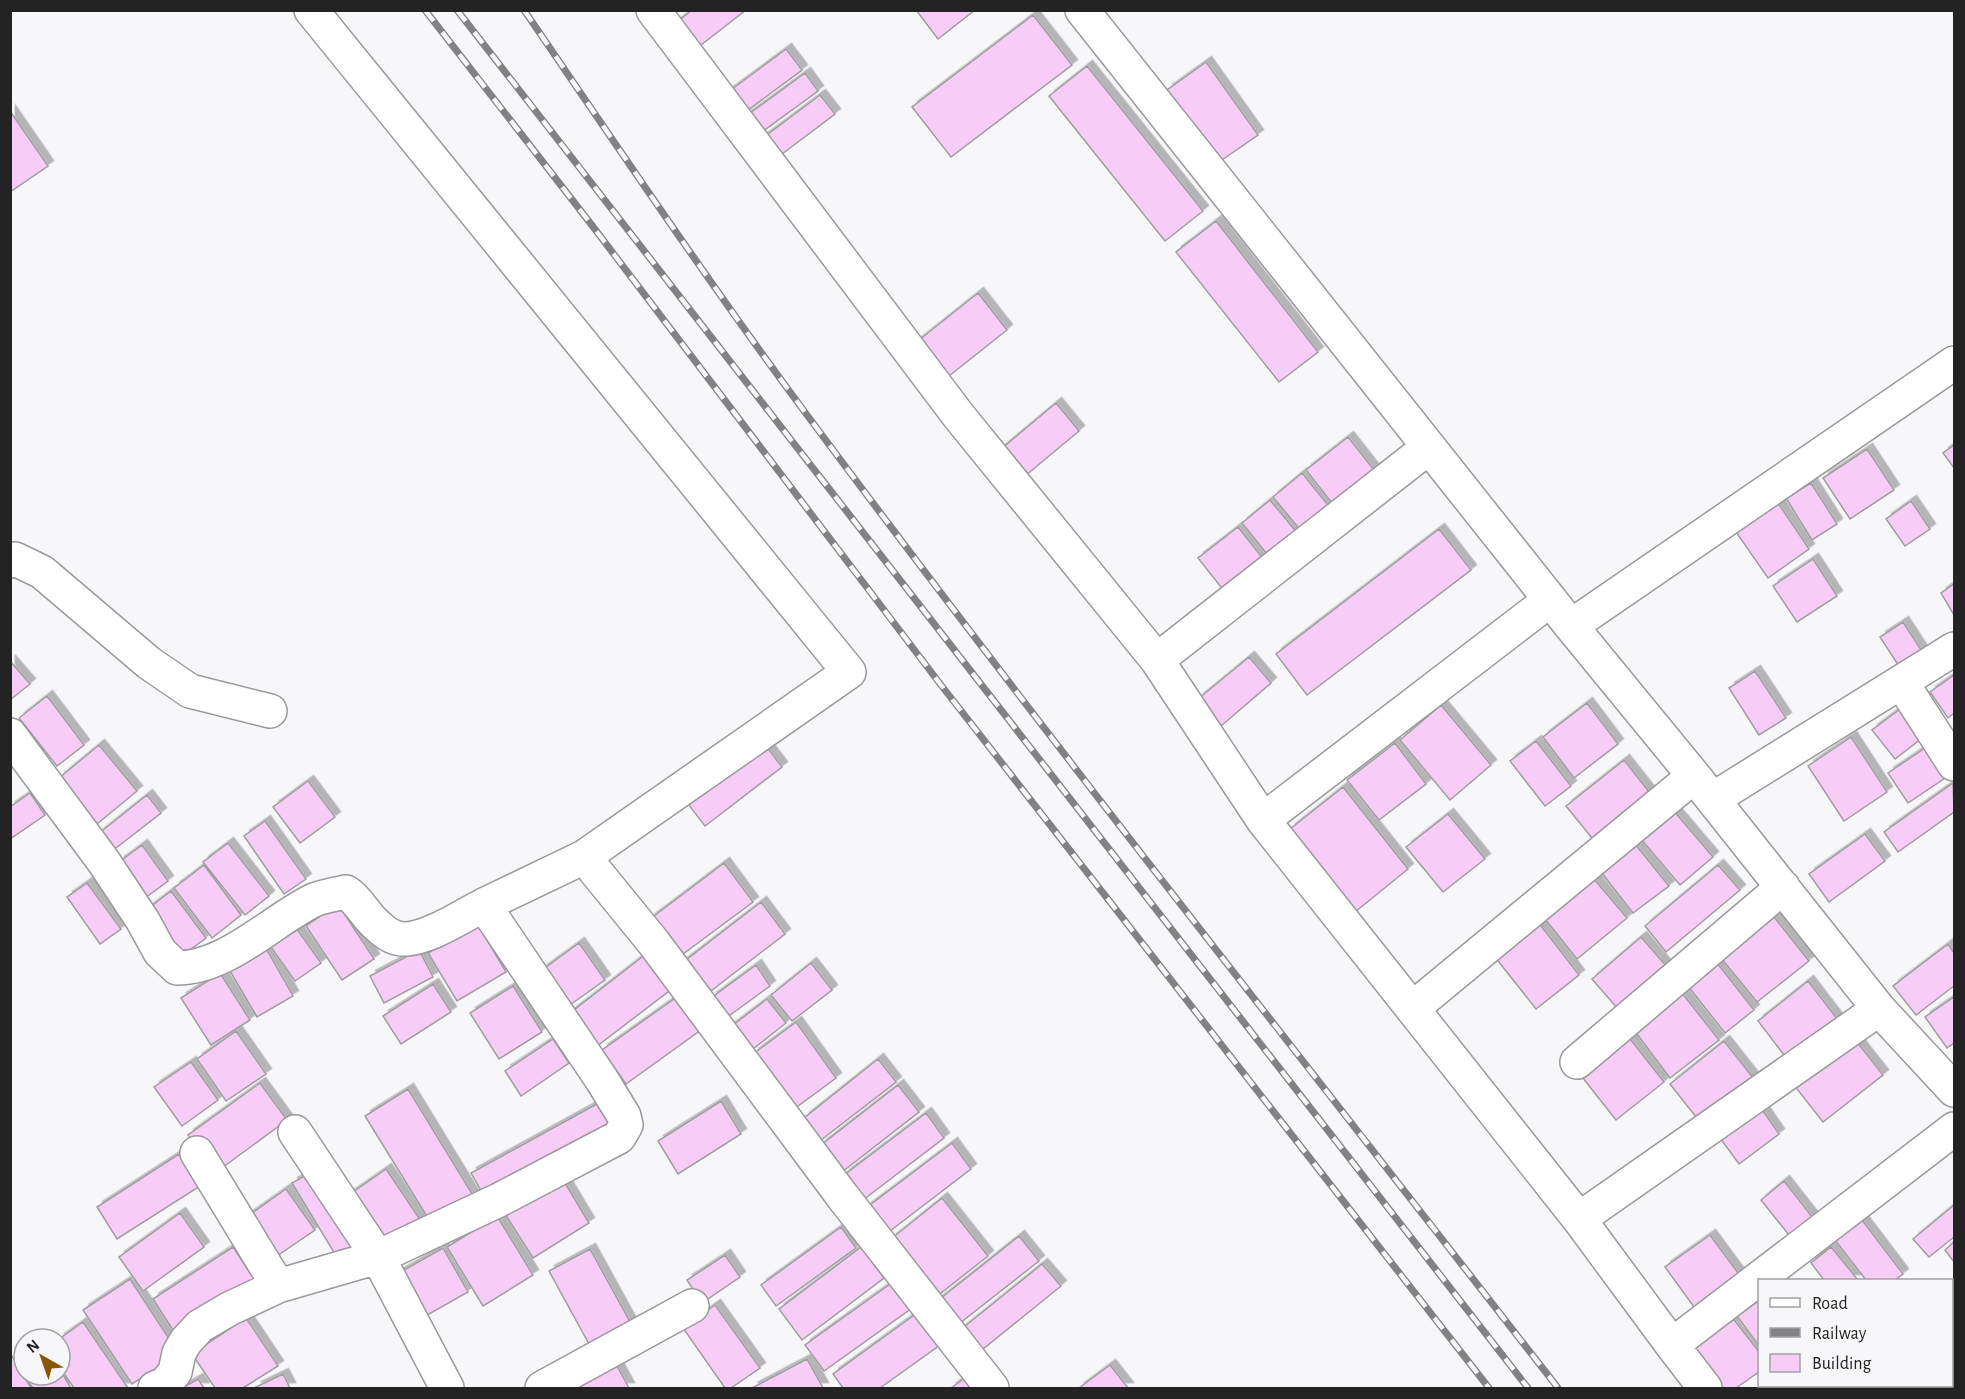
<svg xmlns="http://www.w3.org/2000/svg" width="1965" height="1399" font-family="'Alegreya Sans',sans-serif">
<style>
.building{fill:#f7cdf7;stroke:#a09da0;stroke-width:1.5;filter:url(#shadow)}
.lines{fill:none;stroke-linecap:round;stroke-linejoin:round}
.minor-casing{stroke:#9a999c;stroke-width:36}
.minor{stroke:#fff;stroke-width:33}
.rail-casing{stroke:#828183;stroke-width:7}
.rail{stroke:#f7f6f9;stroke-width:4.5;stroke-dasharray:14;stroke-linecap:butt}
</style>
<defs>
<filter id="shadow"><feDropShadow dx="5.5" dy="-5.5" stdDeviation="0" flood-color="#0004"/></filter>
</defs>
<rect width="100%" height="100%" fill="#f7f6f9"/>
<path class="building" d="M692,10H746L692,52L672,26Z
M916,10H975L938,39Z
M1033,15L1072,65L951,157L912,107Z
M786,49L802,70L740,116L724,95Z
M1206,62L1258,135L1219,162L1167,90Z
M1087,66L1203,211L1165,241L1049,96Z
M805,73L818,91L755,137L742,119Z
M820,95L835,114L774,160L760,140Z
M10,111L48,166L10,192Z
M1216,221L1318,352L1279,382L1176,252Z
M978,293L1007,330L944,380L914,344Z
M1056,403L1079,431L1019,481L995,454Z
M1348,437L1381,479L1339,512L1306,470Z
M1954,445V468L1943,453Z
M1867,449L1894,490L1850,519L1823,478Z
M1302,473L1336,515L1307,538L1273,497Z
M1811,483L1837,524L1812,540L1786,498Z
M1270,500L1304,541L1275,564L1242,523Z
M1911,501L1930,529L1905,546L1886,519Z
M1778,503L1809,549L1768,578L1736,532Z
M1238,527L1268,565L1228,596L1198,558Z
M1439,529L1471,570L1307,695L1276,654Z
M1813,559L1837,596L1797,622L1773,586Z
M1954,584V615L1941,593Z
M1903,622L1927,659L1904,674L1880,637Z
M1249,657L1271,683L1221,726L1198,699Z
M10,661L30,684L10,700Z
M1755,671L1786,718L1759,735L1729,688Z
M1954,675V713L1948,718L1930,692Z
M47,696L84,745L57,766L19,718Z
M1587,703L1618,744L1574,778L1543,737Z
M1441,705L1491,765L1450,800L1400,740Z
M1904,706L1926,735L1895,759L1872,730Z
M1851,737L1887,792L1844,821L1808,766Z
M762,741L782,767L705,826L685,800Z
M1536,741L1571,786L1545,806L1510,761Z
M1395,743L1426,784L1379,820L1347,780Z
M1931,744L1951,774L1908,803L1888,773Z
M99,745L137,791L97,824L59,778Z
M1624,760L1653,797L1596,843L1566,806Z
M308,781L335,817L300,843L273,807Z
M1953,783L1954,812L1898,852L1884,832Z
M1343,787L1408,869L1355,912L1290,829Z
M30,793L45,815L10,839V807Z
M147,795L161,813L112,851L98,834Z
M1673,810L1713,857L1680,885L1640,838Z
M1448,814L1485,859L1443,892L1406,847Z
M265,821L306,879L284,894L244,836Z
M1865,834L1885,861L1829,902L1809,874Z
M228,843L269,896L245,915L203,862Z
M1635,844L1669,886L1633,913L1601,872Z
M142,845L168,881L145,898L119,862Z
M724,863L753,902L679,957L650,919Z
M204,865L241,915L212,938L174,888Z
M1718,865L1740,890L1666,952L1645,926Z
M1594,879L1627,918L1577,959L1545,919Z
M87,883L121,929L100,944L67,897Z
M171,891L206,938L179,958L145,911Z
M761,902L785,934L707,994L682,963Z
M338,904L374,959L342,980L306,926Z
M1774,917L1809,961L1757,1002L1721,958Z
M1538,922L1579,975L1536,1009L1495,957Z
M477,923L506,972L457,1001L428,953Z
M294,925L321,963L295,981L268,943Z
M1641,937L1674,975L1625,1017L1592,979Z
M579,943L605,980L567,1007L542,970Z
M1948,944L1954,953V986L1916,1015L1893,986Z
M264,945L293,996L257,1017L227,966Z
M419,950L433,977L384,1003L370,976Z
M646,954L673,988L596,1047L570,1013Z
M811,963L832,990L792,1021L771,995Z
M1717,963L1754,1010L1725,1033L1688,986Z
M756,965L770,986L726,1018L711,998Z
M220,973L250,1020L211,1045L181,998Z
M1808,981L1841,1024L1791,1064L1758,1021Z
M433,984L451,1012L401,1044L383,1016Z
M513,986L542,1032L499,1059L470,1013Z
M1682,993L1719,1040L1670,1078L1634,1030Z
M681,994L705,1027L626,1084L602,1050Z
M1954,997V1043L1947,1048L1925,1017Z
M767,999L786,1023L748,1053L729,1028Z
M796,1022L836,1078L794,1109L753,1054Z
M236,1031L266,1074L226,1101L197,1059Z
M1627,1035L1664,1082L1616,1120L1579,1073Z
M1853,1037L1883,1075L1823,1122L1793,1084Z
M553,1039L569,1063L521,1096L505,1071Z
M1724,1041L1758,1084L1704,1127L1670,1084Z
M878,1059L896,1082L821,1140L804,1118Z
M191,1062L218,1100L182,1126L154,1087Z
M260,1083L287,1120L215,1173L188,1135Z
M898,1085L919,1112L842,1172L821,1145Z
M408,1089L474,1197L431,1223L365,1116Z
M604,1100L621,1129L488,1203L471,1173Z
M721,1101L741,1134L678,1174L658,1141Z
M1761,1108L1779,1134L1739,1164L1720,1138Z
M926,1113L944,1138L863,1200L844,1175Z
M952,1143L971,1169L886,1234L866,1208Z
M179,1154L200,1186L117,1239L97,1207Z
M386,1169L423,1224L380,1253L343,1199Z
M315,1170L364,1250L341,1264L292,1183Z
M562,1178L589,1223L533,1258L505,1214Z
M1784,1181L1820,1227L1797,1245L1761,1200Z
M286,1189L315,1230L271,1260L242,1220Z
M942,1198L988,1256L936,1297L891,1239Z
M1954,1205V1237L1929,1257L1913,1239Z
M180,1213L204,1247L143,1291L119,1257Z
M497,1216L533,1275L483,1306L447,1247Z
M1862,1220L1903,1274L1895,1280H1866L1835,1240Z
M841,1227L856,1248L776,1306L761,1285Z
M1710,1235L1747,1285L1702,1318L1665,1267Z
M1019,1236L1039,1261L955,1327L936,1302Z
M1954,1242V1262L1945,1250Z
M233,1247L260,1288L180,1341L153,1299Z
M861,1247L884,1278L802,1340L779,1309Z
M1831,1247L1858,1280H1824L1811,1263Z
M443,1248L468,1292L415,1322L390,1278Z
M590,1249L635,1331L594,1353L549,1271Z
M725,1255L740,1277L702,1303L687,1280Z
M1042,1264L1061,1286L977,1354L959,1331Z
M130,1279L179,1354L132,1384L83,1310Z
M893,1282L912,1308L824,1371L805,1345Z
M1760,1300V1347L1737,1316Z
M715,1305L760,1368L731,1388H725L683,1328Z
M917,1313L940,1345L880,1388H843L833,1374Z
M1731,1316L1760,1353V1371L1736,1388H1717L1688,1348Z
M246,1318L278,1366L243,1388H215L192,1354Z
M83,1322L128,1388H74L60,1368L59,1339Z
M10,1353L31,1388H10Z
M1954,1353V1388H1936L1933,1386H1952V1355Z
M612,1357L629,1388H578L573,1378Z
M807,1359L823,1388H752Z
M1110,1365L1128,1388H1079Z
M60,1370L71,1388H33L28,1381L38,1375H60Z
M283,1374L290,1388H257L256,1387Z
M965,1378L973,1388H951Z
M198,1379L204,1388H182Z
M1767,1386H1777L1780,1388H1763Z
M1787,1386H1828L1824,1388H1789Z
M1910,1386H1918L1921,1388H1906Z"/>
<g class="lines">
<defs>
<path id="minor" d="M653,10L958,415L1157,660L1263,820L1579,1219L1672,1345L1954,1129
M1082,10L1571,626L1694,776L1879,1009L1954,1090
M10,561L15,559L42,572L149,663L190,691L270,711
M1571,626L1954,363
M1157,660L1429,447
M1902,683L1954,764
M10,735L104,862L143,921L160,952L177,968C227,968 271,921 314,900C324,896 336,894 346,892C360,901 365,916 378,926C386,934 395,940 407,939C431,937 462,916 484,905
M1713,799L1954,649
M1263,820L1550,600
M584,857L654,943L843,1197L992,1388
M1413,1008L1694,776
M1577,1062L1783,887
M295,1132L378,1257L447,1388
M197,1153L278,1286
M1579,1219L1879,1009
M1952,1332L1954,1330
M1672,1345L1705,1388
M155,1388L165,1384L175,1372L179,1353L186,1341L200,1326L229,1309L278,1286L378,1257L499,1200L619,1137L626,1125L624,1116L602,1080L484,905L584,857L849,672L311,10
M542,1388L692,1306
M1873,1388L1877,1386"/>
</defs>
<use href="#minor" class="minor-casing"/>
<use href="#minor" class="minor"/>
<defs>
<path id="rail" d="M425,10L594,228L941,685L1489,1388
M457,10L1528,1388
M524,10C617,146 709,283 807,415C1052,744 1307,1065 1558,1388"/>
</defs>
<use href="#rail" class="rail-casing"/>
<use href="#rail" class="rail"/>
</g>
<rect width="1965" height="1399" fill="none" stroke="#232324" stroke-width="24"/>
<rect x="1758" y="1279" width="195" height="108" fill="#f7f6f9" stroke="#a2a2a4" stroke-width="1.5"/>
<rect x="1770" y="1298" width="30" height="9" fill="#ffffff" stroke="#a2a2a4" stroke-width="1.5"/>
<text x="1812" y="1309" font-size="18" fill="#232324">Road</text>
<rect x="1770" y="1328" width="30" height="9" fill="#828183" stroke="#a2a2a4" stroke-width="1.5"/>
<text x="1812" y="1339" font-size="18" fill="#232324">Railway</text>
<rect x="1770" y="1354" width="30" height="18" fill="#f7cdf7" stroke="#a2a2a4" stroke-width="1.5"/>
<text x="1812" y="1369" font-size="18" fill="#232324">Building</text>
<g transform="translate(42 1357) rotate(320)"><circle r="28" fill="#f7f6f9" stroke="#a2a2a4" stroke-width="1.5"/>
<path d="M0-4.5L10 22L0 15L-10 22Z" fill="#8a5404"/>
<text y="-9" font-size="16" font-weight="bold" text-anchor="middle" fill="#232324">N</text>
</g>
</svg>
